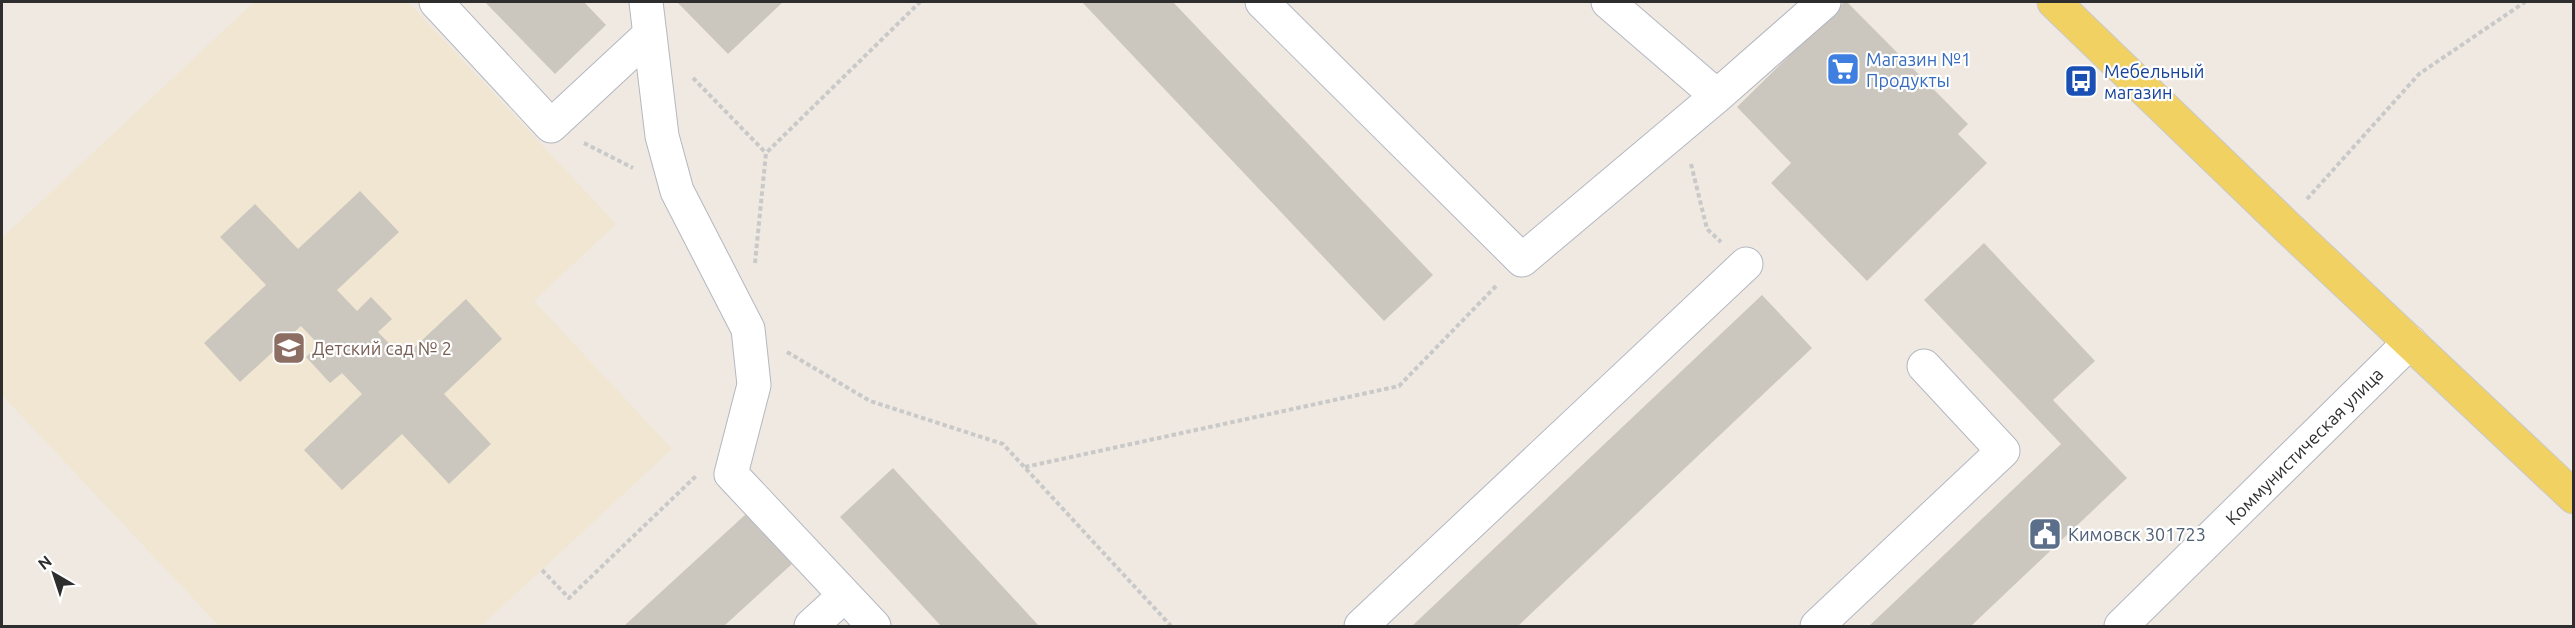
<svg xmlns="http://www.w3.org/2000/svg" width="2575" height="628" font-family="Ubuntu,sans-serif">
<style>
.education{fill:#f0e6d1}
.building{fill:#cbc7bf}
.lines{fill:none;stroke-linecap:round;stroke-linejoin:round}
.minor-casing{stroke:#b4b7c1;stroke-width:35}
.major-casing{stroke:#c9c9c9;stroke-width:35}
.path{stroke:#c9c9c9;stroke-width:4;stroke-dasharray:4.5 3;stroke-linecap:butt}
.minor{stroke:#fff;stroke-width:33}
.major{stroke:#f2d163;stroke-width:33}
.labels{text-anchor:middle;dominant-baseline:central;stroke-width:4.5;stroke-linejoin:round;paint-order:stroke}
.shop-label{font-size:18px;fill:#366cbe;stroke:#fff;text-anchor:start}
.transit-label{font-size:18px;fill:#164399;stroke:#fff;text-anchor:start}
.education-label{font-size:18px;fill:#785e54;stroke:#fff;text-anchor:start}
.street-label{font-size:18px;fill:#2e2e2e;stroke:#fff}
.service-label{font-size:18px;fill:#4e5e75;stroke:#fff;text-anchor:start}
</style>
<rect width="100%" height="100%" fill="#efe9e1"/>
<path class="education" d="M254,2H408L616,224L534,301L672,449L481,626H219L2,395V238Z"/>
<path class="building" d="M485,2H584L606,25L555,74Z
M680,2H783L728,54L678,3Z
M1082,2H1173L1433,275L1384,321Z
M1844,2H1847L1968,124L1958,134L1987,163L1867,281L1771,183L1791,163L1737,107Z
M360,191L399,232L337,290L357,311L371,297L392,319L378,332L403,358L466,299L502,339L444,394L491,444L449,484L402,434L342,490L304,450L362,394L342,373L330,383L306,357L319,345L301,326L240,382L204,343L266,285L220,237L255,204L298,249Z
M1984,243L2095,361L2053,400L2127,478L1971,626H1869L2061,444L1924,300Z
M1762,295L1812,348L1518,626H1412Z
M893,468L1039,626H941L840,517Z
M746,514L792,564L724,626H624Z"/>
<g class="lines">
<defs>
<path id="minor" d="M436,2L551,126L650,34
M646,2L662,136L677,191L748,329L754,385L731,474L874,626
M1262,2L1522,260L1717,96L1824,2
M1608,2L1717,96
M811,626L845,595
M1361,626L1746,264
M1817,626L2003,451L1924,366
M2121,626L2410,342"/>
<path id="major" d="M2054,2L2284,224L2574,497"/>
</defs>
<use href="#minor" class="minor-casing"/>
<use href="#major" class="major-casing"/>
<path class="path" d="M693,78L766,153
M584,143L633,168
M1691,164L1707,229L1721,242
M2307,199L2419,74L2525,2
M755,263L766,153L920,2
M787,352L870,401L1003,444L1171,626
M1025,467L1399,386L1497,285
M542,570L569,598L696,476"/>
<use href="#minor" class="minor"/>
<use href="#major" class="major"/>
</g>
<defs>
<symbol id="supermarket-square" viewBox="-11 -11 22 22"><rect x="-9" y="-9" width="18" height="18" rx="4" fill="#3f7fe0" stroke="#fff"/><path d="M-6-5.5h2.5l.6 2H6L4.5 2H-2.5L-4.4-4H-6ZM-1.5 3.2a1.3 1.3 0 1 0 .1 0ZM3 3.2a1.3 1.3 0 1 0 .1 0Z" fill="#fff"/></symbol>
<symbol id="bus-square" viewBox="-11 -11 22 22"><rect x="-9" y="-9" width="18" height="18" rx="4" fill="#1a4fb4" stroke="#fff"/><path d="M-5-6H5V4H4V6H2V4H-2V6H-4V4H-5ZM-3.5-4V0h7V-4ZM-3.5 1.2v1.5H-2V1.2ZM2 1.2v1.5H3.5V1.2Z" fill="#fff"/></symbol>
<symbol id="school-square" viewBox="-11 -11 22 22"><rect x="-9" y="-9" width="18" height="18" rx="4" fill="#8d6e63" stroke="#fff"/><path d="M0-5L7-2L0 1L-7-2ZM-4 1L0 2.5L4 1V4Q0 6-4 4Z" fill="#fff"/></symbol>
<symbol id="civic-square" viewBox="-11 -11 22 22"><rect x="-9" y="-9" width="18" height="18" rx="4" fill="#5c6f8a" stroke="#fff"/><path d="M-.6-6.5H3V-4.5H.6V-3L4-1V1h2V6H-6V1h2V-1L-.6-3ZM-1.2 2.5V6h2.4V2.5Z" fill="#fff"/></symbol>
</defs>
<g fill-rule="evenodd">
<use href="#supermarket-square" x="1824" y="50" width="38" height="38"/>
<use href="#bus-square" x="2062" y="62" width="38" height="38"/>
<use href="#school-square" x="270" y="329" width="38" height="38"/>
<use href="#civic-square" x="2026" y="515" width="38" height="38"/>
</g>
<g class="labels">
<g class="shop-label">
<text x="1866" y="59">Магазин №1<tspan x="1866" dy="21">Продукты</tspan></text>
</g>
<g class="transit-label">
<text x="2104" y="71">Мебельный<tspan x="2104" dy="21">магазин</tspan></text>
</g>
<g class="education-label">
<text x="312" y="348">Детский сад № 2</text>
</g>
<g class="street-label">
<text transform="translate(2304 446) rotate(-45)">Коммунистическая улица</text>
</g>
<g class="service-label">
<text x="2068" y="534">Кимовск 301723</text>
</g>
</g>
<rect width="2575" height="628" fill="none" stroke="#2e2e2e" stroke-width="6"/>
<g transform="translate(54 574) rotate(321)" stroke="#ffffff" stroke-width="4.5" paint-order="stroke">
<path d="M0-4.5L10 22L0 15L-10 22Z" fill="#2e2e2e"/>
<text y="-9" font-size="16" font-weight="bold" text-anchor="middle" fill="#2e2e2e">N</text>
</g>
</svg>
